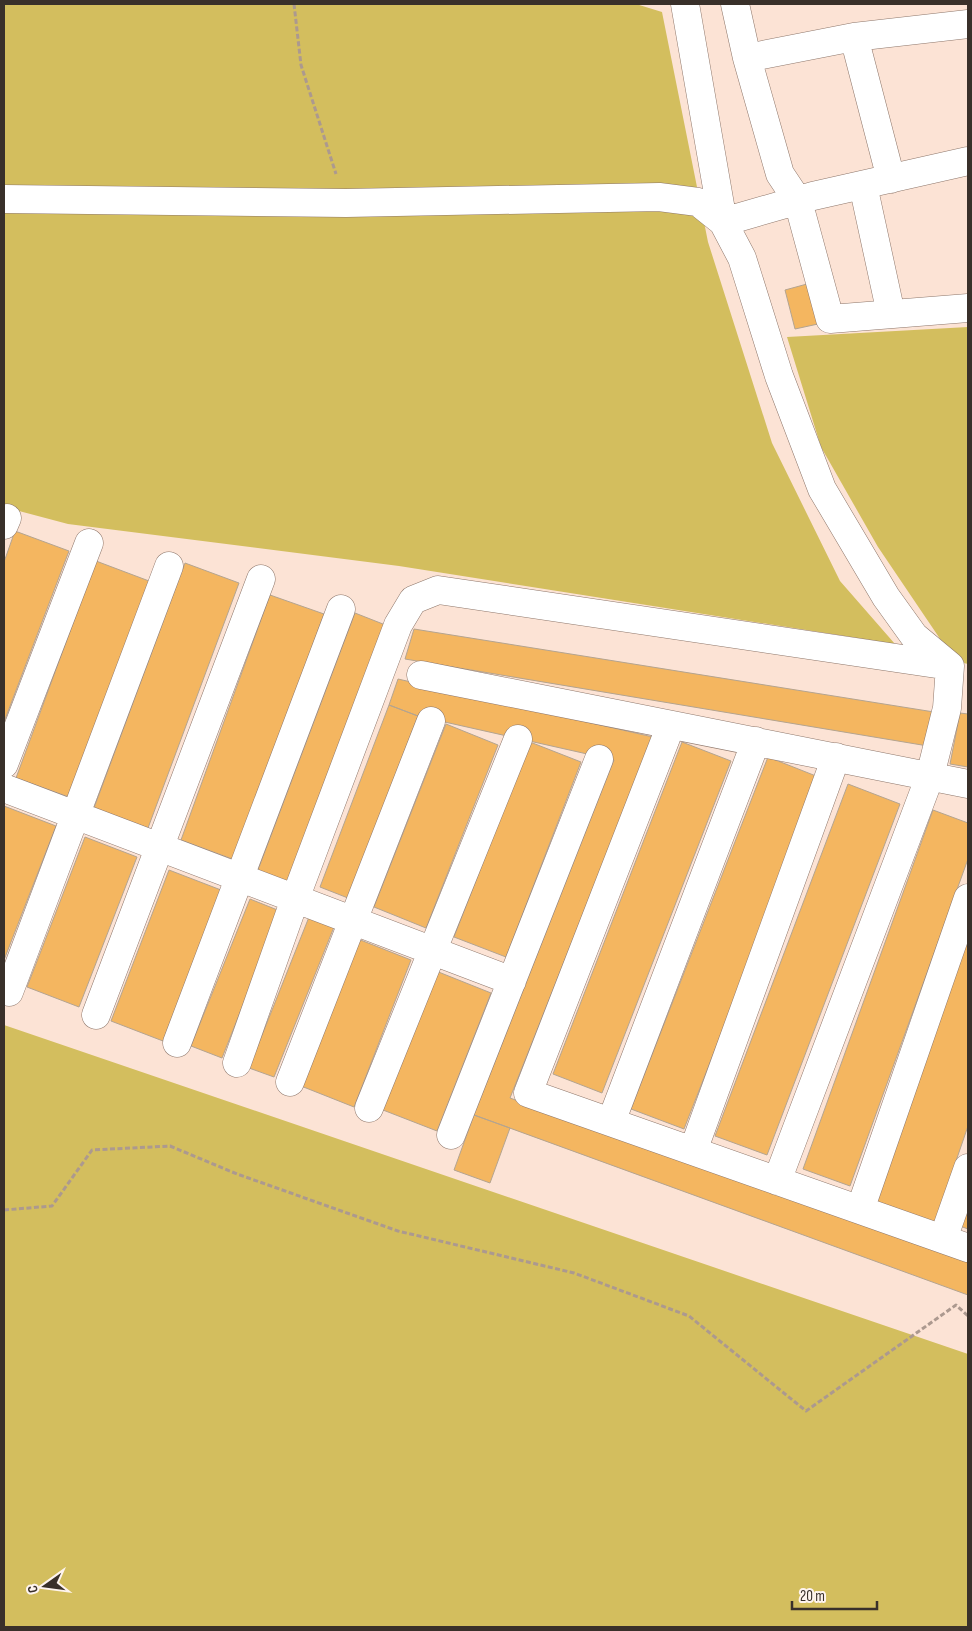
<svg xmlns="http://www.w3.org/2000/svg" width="972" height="1631" font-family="'Sofia Sans Condensed',sans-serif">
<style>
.green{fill:#d3be5e}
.building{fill:#f4b660;stroke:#b4a490}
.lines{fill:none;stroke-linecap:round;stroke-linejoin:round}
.minor-casing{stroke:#8e776b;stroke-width:29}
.path{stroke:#ac998f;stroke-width:3;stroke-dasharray:5 2.5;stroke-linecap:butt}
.minor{stroke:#fff;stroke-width:28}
</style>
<rect width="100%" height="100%" fill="#fce3d5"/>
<path class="green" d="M4,4H636L662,12L708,242L772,443L840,581L895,644L399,566L68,524L4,507Z
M968,327V664L955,661L878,547L821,447L787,337Z
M4,1025L968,1354V1627H4Z"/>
<path class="building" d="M807,284L818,324L795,329L785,290Z
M15,531L69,551L4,722V562Z
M96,561L149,581L69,797L16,778Z
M185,563L239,583L148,828L94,808Z
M270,595L324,614L235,860L181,840Z
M355,613L388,626L290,883L258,870Z
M414,629L934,712L928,746L405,659Z
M398,679L653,737L510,1098L968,1262V1295L474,1115L614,760L418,716L389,705Z
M389,705L418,716L348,898L320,887Z
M960,713L968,714V767L950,764Z
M446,724L498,745L426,928L374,907Z
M530,742L581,762L506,957L454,937Z
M682,742L731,761L602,1093L553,1074Z
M768,757L821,778L684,1129L631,1109Z
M848,784L900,804L767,1155L715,1136Z
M4,806L56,826L4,960Z
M933,810L968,823V859L850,1186L803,1169Z
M85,837L137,857L79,1007L27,987Z
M169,870L221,890L163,1041L111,1021Z
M250,899L280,911L222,1058L191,1046Z
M309,917L334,927L274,1077L249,1068Z
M968,936V1126L933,1228L874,1207Z
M358,939L411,960L354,1107L301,1086Z
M436,971L491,993L437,1131L383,1110Z
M474,1115L510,1128L490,1183L454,1170Z
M968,1203V1229L960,1226Z"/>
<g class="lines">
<defs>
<path id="minor" d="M685,4L723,222L742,258L779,376L822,489L886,597L914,636L950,666
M735,4L747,58L854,37L968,24
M854,37L891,179
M747,58L780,174L798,201L830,319L968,308
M863,185L891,314
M4,199L346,203L659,197L698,202L723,222
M723,222L813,196L968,161
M4,525L7,518
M421,675L968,784
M671,725L528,1093L968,1248
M4,764L89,543
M4,788L512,981
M9,992L169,566
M96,1015L261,579
M177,1043L341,609
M237,1063L295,899L398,625L413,600L438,590L950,666L947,708L930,776L777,1181
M290,1082L431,721
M369,1108L518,739
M611,1122L756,741
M451,1135L599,759
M693,1151L836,757
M860,1210L968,898
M943,1239L968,1168"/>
</defs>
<use href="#minor" class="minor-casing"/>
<path class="path" d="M294,4L301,65L336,174
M4,1210L52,1206L92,1150L170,1146L237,1174L398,1231L574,1273L689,1316L806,1411L956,1305L968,1316"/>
<use href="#minor" class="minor"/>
</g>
<rect width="972" height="1631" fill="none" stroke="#39302a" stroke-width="10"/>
<g transform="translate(45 1586) rotate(256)" stroke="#fef4ee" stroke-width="4" paint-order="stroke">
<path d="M0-4L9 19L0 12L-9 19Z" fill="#39302a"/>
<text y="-8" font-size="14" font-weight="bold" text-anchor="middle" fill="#39302a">С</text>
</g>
<path d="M792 1601v8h85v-8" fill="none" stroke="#39302a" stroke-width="2.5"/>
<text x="800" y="1601" font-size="15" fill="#39302a" stroke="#fef4ee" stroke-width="4" paint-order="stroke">20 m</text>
</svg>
